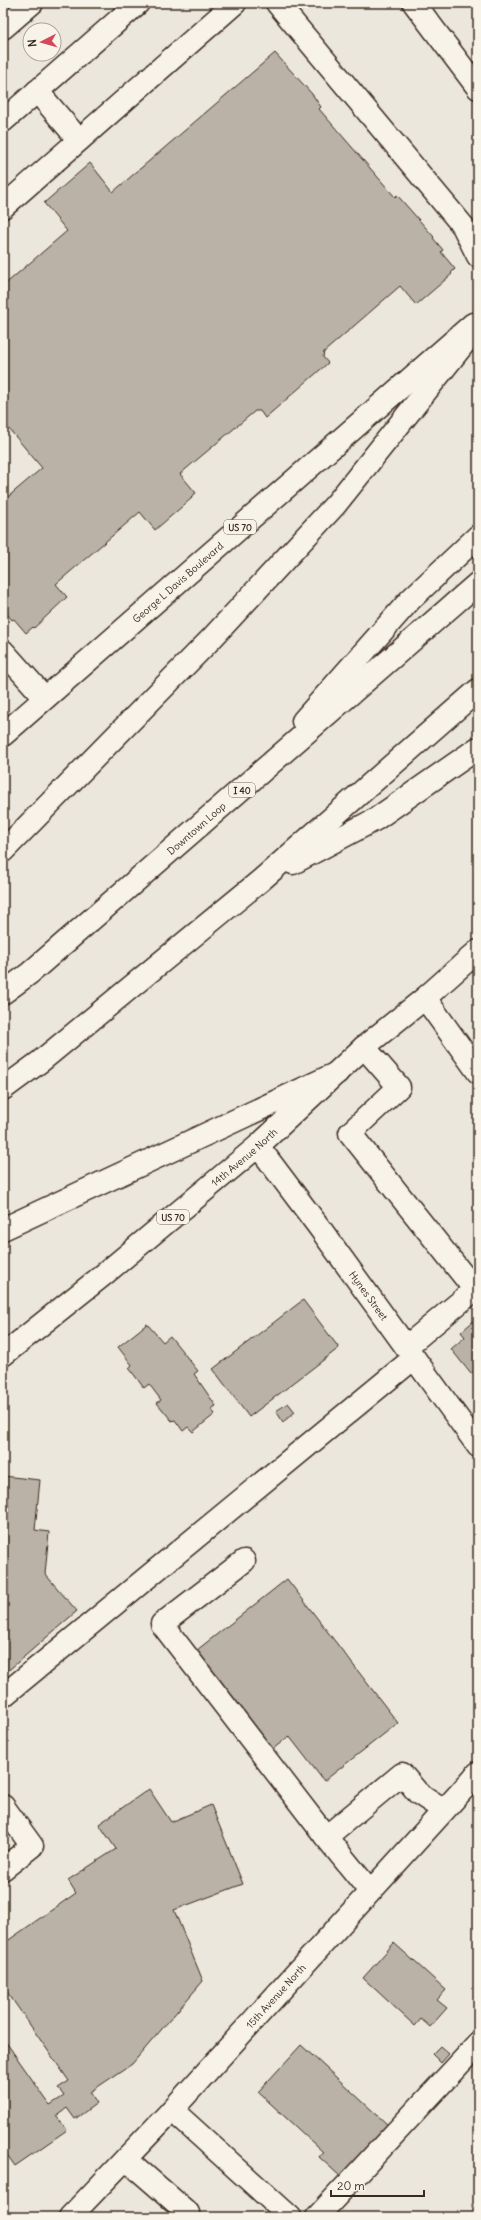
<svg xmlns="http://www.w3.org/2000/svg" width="481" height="2220" font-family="Delius,sans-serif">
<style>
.building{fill:#bab2a7;stroke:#3b2a1e}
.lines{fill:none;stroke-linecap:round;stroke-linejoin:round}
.minor-casing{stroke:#3b2a1e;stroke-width:25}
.major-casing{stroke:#3b2a1e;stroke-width:25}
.highway-casing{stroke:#3b2a1e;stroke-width:25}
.minor{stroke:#f7f3e8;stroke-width:22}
.major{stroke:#f7f3e8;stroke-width:22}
.highway{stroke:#f7f3e8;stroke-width:22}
.labels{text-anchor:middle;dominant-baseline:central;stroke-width:4;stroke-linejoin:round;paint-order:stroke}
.shield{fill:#f7f3e8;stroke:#73665b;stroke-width:1}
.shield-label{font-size:9px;font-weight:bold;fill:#3b2a1e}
.street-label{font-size:10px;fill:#3b2a1e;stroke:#f7f3e8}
</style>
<rect width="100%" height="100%" fill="#ece7dc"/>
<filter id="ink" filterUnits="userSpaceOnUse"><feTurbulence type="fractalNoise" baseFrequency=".025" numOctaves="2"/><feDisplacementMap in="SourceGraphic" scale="8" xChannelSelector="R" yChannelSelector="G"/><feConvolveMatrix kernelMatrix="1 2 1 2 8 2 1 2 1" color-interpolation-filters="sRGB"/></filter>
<g filter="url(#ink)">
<path class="building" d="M275,53L312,94L321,107L319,109L395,197L397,195L434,237L433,238L443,250L441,252L455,269L451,273L452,274L416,305L400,286L324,352L323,357L328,363L265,418L260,411H255L180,474L196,493L191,497L192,498L155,530L140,512L56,584L67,597L34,628L33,627L26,633L14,619L12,620L3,609V501L42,468L3,422V286L67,231L44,203L90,163L113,192Z
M303,1300L339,1348L249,1417L213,1369Z
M478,1317V1368L471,1374L451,1349L465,1337L461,1332Z
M147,1324L163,1342L170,1336L198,1371L194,1374L216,1406L211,1409L215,1414L193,1432L188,1427L183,1431L175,1420L172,1421L157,1403L161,1400L149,1384L144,1388L129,1368L132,1365L118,1347Z
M288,1403L295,1412L283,1422L276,1411Z
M3,1476L40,1480L35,1530L49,1532L45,1574L77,1611L3,1675Z
M287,1579L398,1723L324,1781L289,1736L273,1749L197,1650Z
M149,1789L171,1822L211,1805L243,1884L174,1910L203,1981L132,2064L90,2092L97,2103L75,2119L67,2108L56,2116L67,2130L15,2166L3,2149V2038L50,2105L64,2096L58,2088L69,2081L3,1986V1944L76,1893L68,1880L116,1849L99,1824Z
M394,1943L446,1990L437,2000L447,2008L430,2027L421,2019L415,2026L363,1978Z
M301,2045L388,2125L342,2178L319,2157L323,2152L258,2092Z
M440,2046L449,2054L441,2063L432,2054Z"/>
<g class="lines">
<defs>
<g id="minor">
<path d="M277,3L463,226L478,256"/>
<path d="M3,28L32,3"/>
<path d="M37,91L79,140"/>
<path d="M3,121L138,3"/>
<path d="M3,207L235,3"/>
<path d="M3,651L45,698"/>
<path d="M425,998L478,1072"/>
<path d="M364,1047L399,1087L350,1133L475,1290"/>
<path id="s1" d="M258,1146L319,1227L478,1446"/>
<path d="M406,1347L478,1287"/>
<path d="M244,1561L162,1624L326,1837"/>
<path d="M3,1696L414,1358"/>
<path d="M3,1806L32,1846L3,1869"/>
<path d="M370,1891L326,1837L402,1774L418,1793L444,1810"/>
<path d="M172,2110L290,2217"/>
<path d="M126,2159L188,2213"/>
<path id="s2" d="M70,2217L172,2110L478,1773"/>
<path d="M317,2217L478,2044"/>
</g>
<g id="major">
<path d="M414,3L478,88"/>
<path id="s3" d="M3,735L473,324"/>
<path id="s4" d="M3,1355L102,1276L258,1146L364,1047L425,998L478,951"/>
</g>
<g id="highway">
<path d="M303,721L410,600L478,536"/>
<path d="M3,851L212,638L336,504L478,326"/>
<path d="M293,863L376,819L478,748"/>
<path id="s5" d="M3,993L30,973L478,583"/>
<path d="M3,1089L41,1061L260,881L478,690"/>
<path d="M3,1229L337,1073"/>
</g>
</defs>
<use href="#minor" class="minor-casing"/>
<use href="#major" class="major-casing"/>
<use href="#highway" class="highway-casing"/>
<use href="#minor" class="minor"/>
<use href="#major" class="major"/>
<use href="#highway" class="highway"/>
</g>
</g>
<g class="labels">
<g class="shield">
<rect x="224" y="520" width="32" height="14" rx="3"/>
<rect x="229" y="783" width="26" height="14" rx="3"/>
<rect x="157" y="1210" width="32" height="14" rx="3"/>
</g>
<g class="shield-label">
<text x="240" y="527">US 70</text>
<text x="242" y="790">I 40</text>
<text x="173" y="1217">US 70</text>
</g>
<g class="street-label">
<text stroke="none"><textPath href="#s3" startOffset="232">George L Davis Boulevard</textPath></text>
<text stroke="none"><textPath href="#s5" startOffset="254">Downtown Loop</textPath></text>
<text stroke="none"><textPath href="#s4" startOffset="312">14th Avenue North</textPath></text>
<text stroke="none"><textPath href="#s1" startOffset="186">Hynes Street</textPath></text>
<text stroke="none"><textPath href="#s2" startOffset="302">15th Avenue North</textPath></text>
</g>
</g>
<rect width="481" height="2220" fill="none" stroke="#f7f3e8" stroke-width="16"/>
<rect x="8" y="8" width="465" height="2204" fill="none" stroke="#3b2a1e" stroke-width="1.5" filter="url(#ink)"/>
<g transform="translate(42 42) rotate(264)"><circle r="19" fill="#f7f3e8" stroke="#aca397"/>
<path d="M0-3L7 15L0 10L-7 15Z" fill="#d1495b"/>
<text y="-6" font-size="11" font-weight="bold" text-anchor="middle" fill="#3b2a1e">N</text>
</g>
<path d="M331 2190v6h93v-6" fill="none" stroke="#3b2a1e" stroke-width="2"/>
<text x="337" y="2190" font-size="12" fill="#3b2a1e" stroke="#f7f3e8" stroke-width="3" paint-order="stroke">20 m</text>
</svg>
